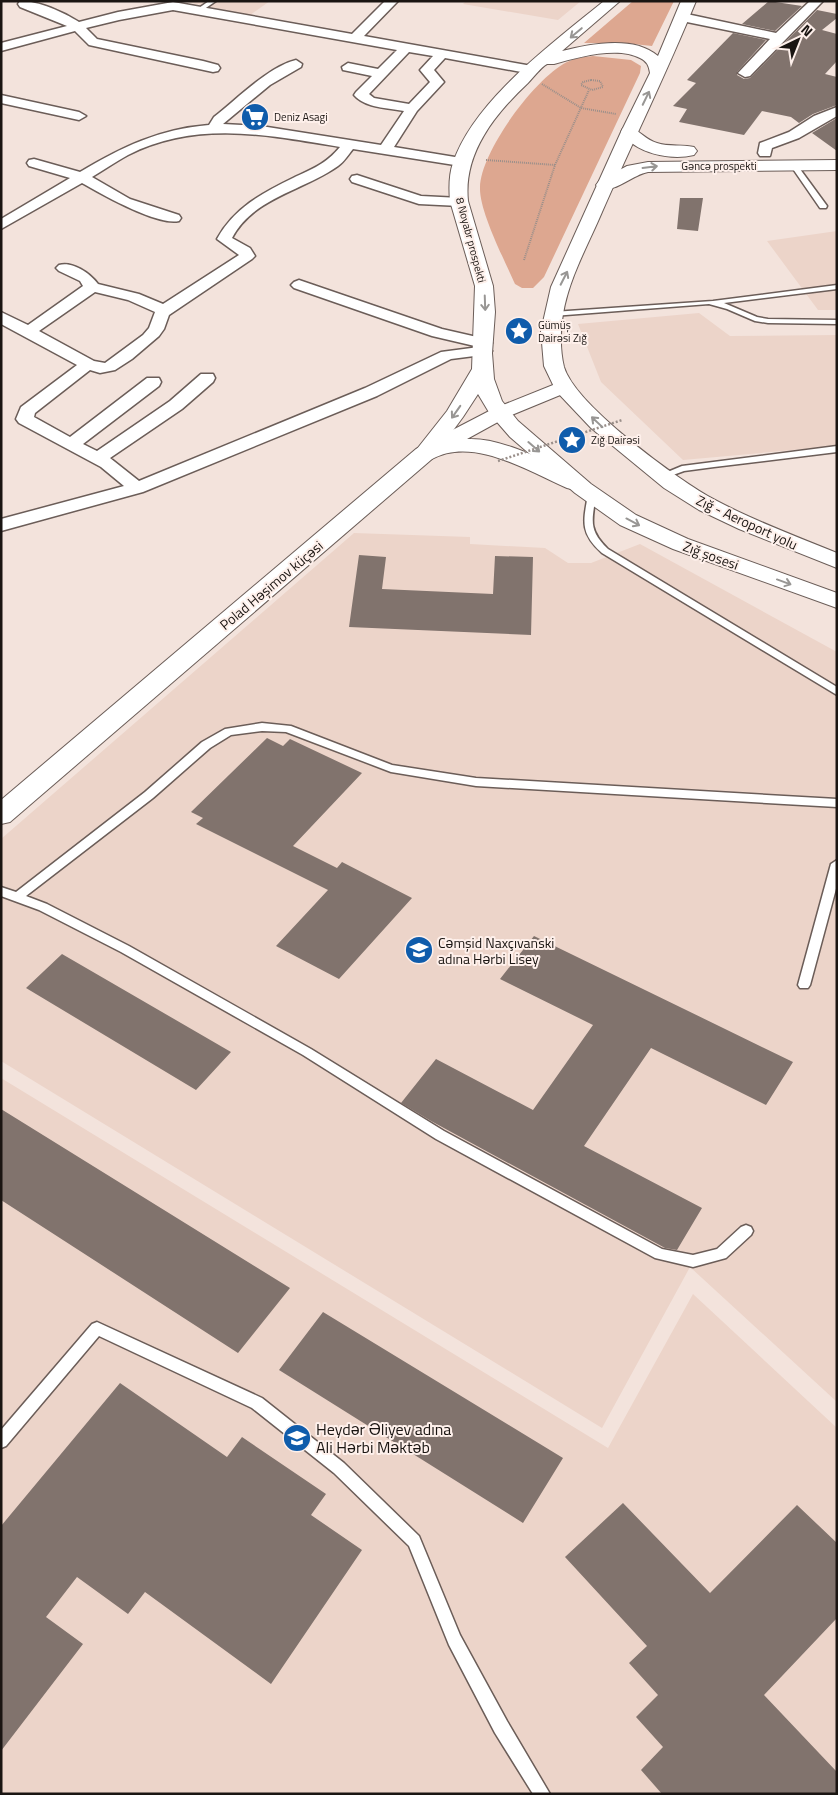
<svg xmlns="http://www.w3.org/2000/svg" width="838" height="1795" font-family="'Titillium Web',sans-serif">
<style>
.built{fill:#ecd4c9}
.green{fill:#dda790}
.building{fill:#81736d}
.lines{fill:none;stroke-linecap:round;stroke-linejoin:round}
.service-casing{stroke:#6b5d58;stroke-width:3}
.minor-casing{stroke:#6b5d58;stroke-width:3}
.tertiary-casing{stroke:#6b5d58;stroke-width:2}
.primary-casing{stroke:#6b5d58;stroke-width:2}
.trunk-casing{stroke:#6b5d58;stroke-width:2}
.path{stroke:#9a8f8a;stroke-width:2;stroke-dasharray:1 1;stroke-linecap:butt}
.service{fill:#fff;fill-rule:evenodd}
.minor{fill:#fff;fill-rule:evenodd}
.tertiary{fill:#fff;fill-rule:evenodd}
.primary{fill:#fff;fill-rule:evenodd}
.trunk{fill:#fff;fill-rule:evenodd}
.path-bridge{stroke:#9a8f8a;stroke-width:2.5;stroke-dasharray:2 2;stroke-linecap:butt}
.oneway{stroke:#989694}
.labels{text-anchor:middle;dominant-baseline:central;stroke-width:4;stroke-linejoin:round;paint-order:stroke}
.far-poi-label{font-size:11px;fill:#1a1512;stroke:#fef0eb;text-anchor:start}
.far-street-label{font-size:11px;fill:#1a1512;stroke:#fef0eb}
.street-label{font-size:14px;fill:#1a1512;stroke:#fef0eb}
.poi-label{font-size:14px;fill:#1a1512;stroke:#fef0eb;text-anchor:start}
.near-poi-label{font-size:16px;fill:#1a1512;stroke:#fef0eb;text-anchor:start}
</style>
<rect width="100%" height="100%" fill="#f3e3dc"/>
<path class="built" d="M181,1H270L250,15Z
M466,1H581L558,20L463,4Z
M837,231V310H818L767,241Z
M699,313L730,336L837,335V446L683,460L601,382L578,324Z
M354,533L470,537V544L545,548L568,563H591L640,544L837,652V1402L690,1267L602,1428L1,1061V839Z
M1,1078L608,1448L693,1294L837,1428V1794H1Z"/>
<path class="green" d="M633,1H674L652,46L624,43H584Z
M593,56L631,60L641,66L640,73L544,277L533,288H522L515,284C505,261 479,211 480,187C481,151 535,78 567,62C575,58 584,57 593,56Z"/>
<path class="building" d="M769,1L802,6L775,31L742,24Z
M817,10L837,14V18L822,30L837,34V61L825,74L837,77V105L813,114L799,123L791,117L762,111L744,135L679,122L687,109L673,106L696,83L687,80L733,33L766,40L737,72V75L744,79L750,78Z
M837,118V151L812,133Z
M680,198H703L698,231L677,229Z
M359,555L386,557L382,589L493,594L495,556L533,557L531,635L349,627Z
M267,738L283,746L290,739L362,773L293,846L337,868L342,862L412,898L339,979L276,946L328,890L196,824L203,818L191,812Z
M534,936L793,1062L766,1105L651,1048L584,1146L702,1208L677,1250L665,1248L431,1121L401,1103L436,1059L533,1110L593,1025L500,979Z
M62,954L231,1052L196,1090L26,988Z
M1,1109L290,1288L238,1353L1,1200Z
M323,1312L563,1458L523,1523L279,1370Z
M120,1383L227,1457L242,1437L326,1494L311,1515L362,1550L271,1684L145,1592L128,1614L77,1577L46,1617L83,1644L1,1751V1526Z
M623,1503L710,1593L797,1505L837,1543V1618L764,1695L837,1772V1794H662L641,1770L663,1747L636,1717L658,1695L629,1663L647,1646L565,1557Z"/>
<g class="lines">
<defs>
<path id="service" d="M209,1H216L200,12H196V10Z
M793,165H797L827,206L826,208H820L791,166Z
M837,285V289L724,303L757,317L768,319L837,320V324L768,323L755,321L727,309L709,304L553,316L549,314L553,312L713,301Z
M837,446V452L714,467L684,471L662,479L658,476L682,466Z
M592,492L596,495C592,520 588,530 608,549L837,687V695L602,553C580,533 583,522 588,495Z
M262,723L291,726L392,765L476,778L837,799V807L476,786L391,772L286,732L262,731L231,735L210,748L153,798L26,896L47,904L129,946L311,1049L444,1131L662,1249L693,1255L717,1249L741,1227L746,1225L751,1227L753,1231L751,1235L726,1258L693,1267L655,1258L436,1139L303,1055L121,952L39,910L1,896V887L16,892L145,792L202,742L225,729Z
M837,860V885L810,985L808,988H800L798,985L831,864Z
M97,1322L262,1398L344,1463L419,1536L460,1635L507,1721L550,1794H533L495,1733L449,1645L409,1546L334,1473L252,1408L99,1336L6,1446L1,1448V1430L92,1324Z"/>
<path id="minor" d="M20,1C39,1 63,12 79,22L118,12L173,2L352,34L385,1H398L364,36L532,66L539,70L532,74L445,58L434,70L444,82L417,111L394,147L461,158L466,159L468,162L466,165L461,166L353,149C348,155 344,162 338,166C303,191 254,197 232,238L250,248L255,256L252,259L169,315L164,329L159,336L132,359L115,370L100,373L90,370L35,413L34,417L70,437L147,378H159L161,382L159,386L83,444L97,451L170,401L201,374H213L215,378L213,382L182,409L110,458L139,481L365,388L441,352L479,347L432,336L294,288L291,285L294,282L299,280L442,329L490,340L492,343L487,347L492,351L490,354L451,359L377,396L143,492L1,531V519L124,486L101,467L19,423L16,419L21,407L77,365L1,324V312L28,325L83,286L80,281L59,271L56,268L59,265C72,261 90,273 98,284L139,294L163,304L239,255L217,239C234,208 262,193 293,178C312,169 326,164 340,147C269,135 196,120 128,155C115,162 104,170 92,177L130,199L179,215L181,218L179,221C158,226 101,194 82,183L1,229V219L70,178L29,166L27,163L29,160L34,159L80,172C122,147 159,129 209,125L214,117C237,99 268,67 296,60L302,64L301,67L270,85L223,124L261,126L381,145L404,111C388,108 365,108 354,95L356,92L372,76L343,70L342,67L348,63L378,69L397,50L173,10L119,20L86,28L97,39L203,61L218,65L220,68L218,71L213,72L89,45L75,31L1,51V43L67,26L20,7L18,4ZM409,52L433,56L420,70L430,82L409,104L374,98L369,94ZM95,292L128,300L155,312L149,328L143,335L105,363L94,361L39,331Z
M810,1H823L750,76L745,77L738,73L770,39L682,21L676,17L682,13L776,33Z
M1,95L79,112L86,116L79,120L1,103Z
M837,107V116L799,138L772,148L770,156H760L758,153L760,143L789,132L814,116Z
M357,175L421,196L460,198L465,199L467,202L465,205L460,206L419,204L352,182L350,179L352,176Z"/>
<path id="tertiary" d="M563,381L570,383L573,387L570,391L507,417L467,439C504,437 549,464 583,478L586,483L583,488L575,490L567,488C528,471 473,436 432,459L10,822L1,824V800L416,449L493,409Z"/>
<path id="primary" d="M629,127C639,130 646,140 657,143C669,147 682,144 694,147L697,151L694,155C670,161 635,153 621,132L623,128Z
M837,160V170L648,172C632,175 615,193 599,189L596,185L599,181L627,166L648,162Z"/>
<path id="trunk" d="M604,1H620L562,51C590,44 634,35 658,56L681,1H696C667,72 633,141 602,212C588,245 569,278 563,314C560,330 560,351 564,367C575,405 679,481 715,500C754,521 796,536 837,553V568L739,529L699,510L664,488L591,428L556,391L544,366L541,331L551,287L621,132L650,73C649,66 647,61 640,58C618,46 578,57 554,64C552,64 549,64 547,64C541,67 533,78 528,83C495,114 463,153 468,201L493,286L495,312L492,353L494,379L502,401L518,421L591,484L636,515L688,539L837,593V608L673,549L620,525L575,493L510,437L490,414L478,394L463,417L432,459L424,460L416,459L413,454L447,411L472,369L475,286L450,201C449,189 449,174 453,163C474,100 554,42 604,1Z"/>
</defs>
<use href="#service" class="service-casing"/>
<use href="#minor" class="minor-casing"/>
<use href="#tertiary" class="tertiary-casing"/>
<use href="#primary" class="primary-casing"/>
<use href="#trunk" class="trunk-casing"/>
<path class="path" d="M591,80L600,81L603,87L592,90L581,85L583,82Z
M542,84L581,108L616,114
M486,160L555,165
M524,260L555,165L589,90"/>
<use href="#service" class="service"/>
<use href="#minor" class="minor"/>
<use href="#tertiary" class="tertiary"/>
<use href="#primary" class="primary"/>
<use href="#trunk" class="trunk"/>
<path class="path-bridge" d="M498,461L622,420"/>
</g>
<defs><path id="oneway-shaft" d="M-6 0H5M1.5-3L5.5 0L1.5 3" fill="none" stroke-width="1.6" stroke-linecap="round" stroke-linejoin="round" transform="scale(1.25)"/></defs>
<g class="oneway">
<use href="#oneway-shaft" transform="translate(576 33) rotate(140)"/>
<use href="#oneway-shaft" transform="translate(646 98) rotate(-64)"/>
<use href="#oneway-shaft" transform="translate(650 167) rotate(-7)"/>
<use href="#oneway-shaft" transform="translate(564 278) rotate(-63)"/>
<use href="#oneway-shaft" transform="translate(485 303) rotate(88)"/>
<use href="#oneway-shaft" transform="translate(456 412) rotate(125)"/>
<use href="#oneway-shaft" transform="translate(597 422) rotate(-137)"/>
<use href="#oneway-shaft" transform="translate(534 447) rotate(41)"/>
<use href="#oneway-shaft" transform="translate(633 522) rotate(28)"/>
<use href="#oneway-shaft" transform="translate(784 582) rotate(20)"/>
</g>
<defs>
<symbol id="supermarket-disc" viewBox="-11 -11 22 22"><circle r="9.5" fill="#0f5cab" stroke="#fef0eb"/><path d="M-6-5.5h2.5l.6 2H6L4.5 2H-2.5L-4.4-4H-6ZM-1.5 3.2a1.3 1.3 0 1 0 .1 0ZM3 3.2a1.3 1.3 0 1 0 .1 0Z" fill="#fff"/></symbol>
<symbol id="sight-disc" viewBox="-11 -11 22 22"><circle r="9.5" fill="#0f5cab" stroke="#fef0eb"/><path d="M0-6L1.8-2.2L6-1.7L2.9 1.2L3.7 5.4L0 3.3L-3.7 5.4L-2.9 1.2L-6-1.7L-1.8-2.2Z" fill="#fff"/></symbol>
<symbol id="school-disc" viewBox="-11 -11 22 22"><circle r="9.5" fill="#0f5cab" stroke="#fef0eb"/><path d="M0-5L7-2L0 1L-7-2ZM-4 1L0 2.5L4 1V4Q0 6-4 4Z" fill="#fff"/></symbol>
<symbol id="university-disc" viewBox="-11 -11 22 22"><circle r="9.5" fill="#0f5cab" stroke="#fef0eb"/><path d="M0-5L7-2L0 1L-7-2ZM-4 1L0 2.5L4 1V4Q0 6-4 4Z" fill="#fff"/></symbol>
</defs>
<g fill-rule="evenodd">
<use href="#supermarket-disc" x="239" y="101" width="32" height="32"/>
<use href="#sight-disc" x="503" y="315" width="32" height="32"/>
<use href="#sight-disc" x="556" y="424" width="32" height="32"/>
<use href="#school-disc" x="403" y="934" width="32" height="32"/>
<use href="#university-disc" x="281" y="1422" width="32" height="32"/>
</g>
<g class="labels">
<g class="far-poi-label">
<text x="274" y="117">Deniz Asagi</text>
<text x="538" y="325">Gümüş<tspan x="538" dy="13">Dairəsi Zığ</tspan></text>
<text x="591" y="440">Zığ Dairəsi</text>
</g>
<g class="far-street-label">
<text x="719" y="166">Gəncə prospekti</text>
<text transform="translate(471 240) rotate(75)">8 Noyabr prospekti</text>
</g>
<g class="street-label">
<text transform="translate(747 522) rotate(25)">Zığ - Aeroport yolu</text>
<text transform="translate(711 555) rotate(20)">Zığ şosesi</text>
<text transform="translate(271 585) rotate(-40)">Polad Həşimov küçəsi</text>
</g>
<g class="poi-label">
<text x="438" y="942">Cəmşid Naxçıvanski<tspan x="438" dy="16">adına Hərbi Lisey</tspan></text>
</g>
<g class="near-poi-label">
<text x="316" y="1429">Heydər Əliyev adına<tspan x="316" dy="18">Ali Hərbi Məktəb</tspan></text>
</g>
</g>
<rect width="838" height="1795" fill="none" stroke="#1a1512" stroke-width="5"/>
<g transform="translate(798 40) rotate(43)" stroke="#fef0eb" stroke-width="4" paint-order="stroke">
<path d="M0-4L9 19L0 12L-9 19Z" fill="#1a1512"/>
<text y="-8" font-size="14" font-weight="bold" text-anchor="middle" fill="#1a1512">N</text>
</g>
</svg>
